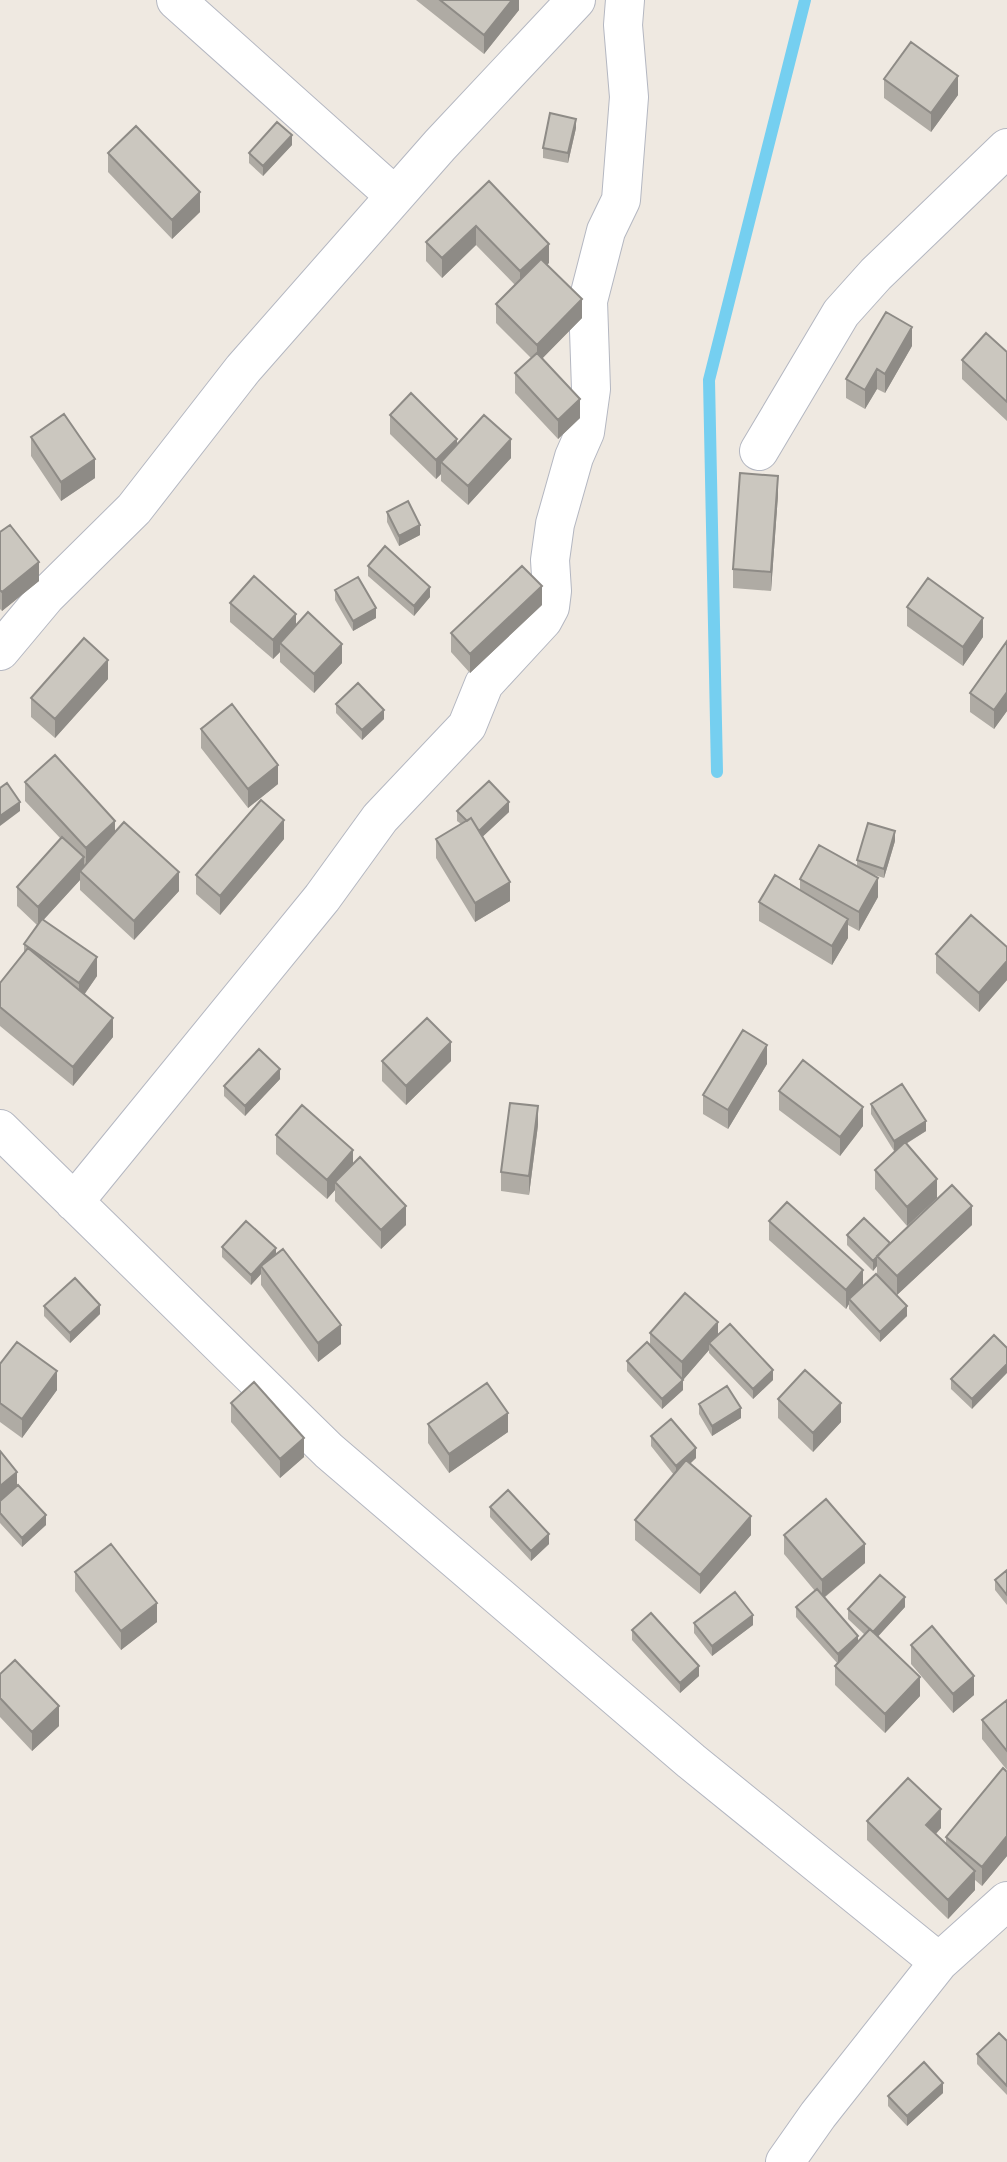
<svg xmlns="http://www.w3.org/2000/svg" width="1007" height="2162" font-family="'Sofia Sans Condensed',sans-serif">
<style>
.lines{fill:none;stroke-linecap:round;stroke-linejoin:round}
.stream{stroke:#75cff0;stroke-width:12}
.minor-casing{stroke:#b4b7c1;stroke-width:40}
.minor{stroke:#fff;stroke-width:38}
.wall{fill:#afaba4}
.shaded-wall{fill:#8e8b86}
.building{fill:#cbc7bf;stroke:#8e8b86;stroke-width:2}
</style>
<rect width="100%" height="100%" fill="#efe9e1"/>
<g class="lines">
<path class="stream" d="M717,772L709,380L805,0"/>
<defs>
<path id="minor" d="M176,0L395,196
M759,451L841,313L876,274L1007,148
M0,651L46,596L134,509L243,369L440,145L576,0
M0,1129L329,1451L691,1761L939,1962
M74,1202L322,898L380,818L467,726L484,684L543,620L550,607L552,591L550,560L555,524L574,457L585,432L591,389L588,301L606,231L621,200L629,97L623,25L625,0
M785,2162L818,2115L939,1962L1007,1901"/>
</defs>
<use href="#minor" class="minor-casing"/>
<use href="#minor" class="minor"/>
</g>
<path class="wall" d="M416,0H519V10L484,54Z
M884,79L958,95L931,132L884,98Z
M576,128L568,163L543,158V148Z
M292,145L263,176L249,163V153Z
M108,153L200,212L172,239L108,172Z
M489,181L549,263L547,264L582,318L542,358L580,418L558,439L515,393V373L531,358L496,323V304L515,285L476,245L442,278L426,261V242Z
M912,346L885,393L877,389L865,409L846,398V379Z
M1007,352V421L962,379V360Z
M390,415L457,445L511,458L468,505L441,481V474L436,479L390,434Z
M31,437L95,478L61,501L31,456Z
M778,495L771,591L733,588V569Z
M387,512L420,535L399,546L387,522Z
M0,532L39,581L2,611L0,609Z
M368,566L430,597L414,616L368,576Z
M335,590L376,618L353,631L335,600Z
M230,603L296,625L342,663L314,693L280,662V652L273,659L230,622Z
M542,605L470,673L451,652V633Z
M907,607L983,637L963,666L907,626Z
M1007,641V711L994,729L970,712V693Z
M108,679L55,738L31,717V698Z
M336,704L384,719L362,740L336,713Z
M201,729L278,784L248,808L201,748Z
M25,782L115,832L179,891L134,940L80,890V880L43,920L97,976L84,995L113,1037L73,1086L0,1026V983L24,953V944L37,925L17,906V887L61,839L25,801Z
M457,811L509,812L482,837L510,901L475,922L436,858V839L461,824L457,821Z
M284,839L220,915L196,894V875Z
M895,841L884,878L871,874L878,897L859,931L848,925V938L832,965L759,921V902L800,890V879L857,866V860Z
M1007,947V980L979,1012L936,973V954Z
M382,1061H451L406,1105L382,1081Z
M767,1064L728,1129L703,1114V1095Z
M280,1079L245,1116L224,1096V1086Z
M779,1091L863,1126L840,1156L779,1110Z
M871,1104L926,1131L906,1144L937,1198L907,1226L875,1189V1170L899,1148L894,1151L871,1114Z
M538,1125L529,1195L501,1191V1172Z
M276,1135L353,1164L406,1225L381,1249L335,1201V1190L327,1199L276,1154Z
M769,1221L863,1286L907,1316L880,1342L849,1309V1304L846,1309L769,1240Z
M972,1225L897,1295L877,1275V1266L873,1271L847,1245V1235L890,1244Z
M222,1247L276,1255L341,1344L318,1362L261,1285V1274L251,1285L222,1257Z
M44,1306L100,1314L70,1343L44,1316Z
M650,1333L718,1335L773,1380L753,1399L709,1353V1350L683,1380V1390L662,1409L627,1371V1361L650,1345Z
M994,1335L972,1409L951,1389V1379Z
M0,1364L57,1390L22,1438L0,1422Z
M778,1399L841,1422L813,1452L778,1418Z
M231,1403L304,1457L280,1478L231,1422Z
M699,1404L741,1418L712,1436L699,1414Z
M428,1424L508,1432L449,1473L428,1443Z
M651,1436L696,1458L690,1464L751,1535L700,1594L635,1540V1520L674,1475L651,1446Z
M0,1451L17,1486L46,1525L22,1547L0,1523Z
M490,1507L549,1544L531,1561L490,1517Z
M784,1535L865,1563L824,1598L858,1642L865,1635L848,1619V1609L905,1607L878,1636L920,1696L885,1733L835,1685V1666L838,1664L796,1617V1607L815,1591L784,1554Z
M1007,1570V1605L995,1590V1580Z
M75,1572L157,1622L121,1650L75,1591Z
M694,1623L753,1625L712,1656L694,1633Z
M632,1630L699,1676L680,1693L632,1640Z
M911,1645L974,1695L953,1713L911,1664Z
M0,1674L59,1726L32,1751L0,1717Z
M1007,1700V1770L982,1739V1720Z
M1007,1772V1856L982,1886L975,1880V1890L948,1919L867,1840V1821L941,1828L936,1834L946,1844V1837Z
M1007,2041V2095L977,2064V2054Z
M943,2093L907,2126L888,2106V2096Z"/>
<path class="shaded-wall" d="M512,0H519V10L484,54V35Z
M958,76V95L931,132V113Z
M576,119V128L568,163V153Z
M292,135V145L263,176V166Z
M200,192V212L172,239V220Z
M476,226V245L442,278V258Z
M549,244V263L520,290V271Z
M582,299V318L537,364V345Z
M912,327V346L885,393V374Z
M877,369V389L865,409V390Z
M580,399V418L558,439V420Z
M457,439V458L441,462V474L436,479V460Z
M511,439V458L468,505V486Z
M95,459V478L61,501V482Z
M778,476V495L771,591V572Z
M420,525V535L399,546V536Z
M39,562V581L2,611V592Z
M542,586V605L470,673V654Z
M430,587V597L414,616V606Z
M376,608V618L353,631V621Z
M296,614V633L280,643V652L273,659V640Z
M983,618V637L963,666V647Z
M342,644V663L314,693V674Z
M108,660V679L55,738V719Z
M1007,692V711L994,729V710Z
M384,710V719L362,740V730Z
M278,765V784L248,808V789Z
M20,802V811L0,826V816Z
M509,802V812L477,842V832Z
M284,820V839L220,915V896Z
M115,821V840L86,867V848Z
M895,831V841L884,878V869Z
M84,857V874L80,871V880L38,926V907Z
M179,872V891L134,940V921Z
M878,878V897L859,931V912Z
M510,882V901L475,922V903Z
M848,919V938L832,965V946Z
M97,957V976L79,1002V983Z
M1007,961V980L979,1012V993Z
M113,1018V1037L73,1086V1067Z
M451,1042V1061L406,1105V1086Z
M767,1045V1064L728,1129V1110Z
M280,1069V1079L245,1116V1106Z
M538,1106V1125L529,1195V1176Z
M863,1107V1126L840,1156V1137Z
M926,1121V1131L894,1151V1141Z
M353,1150V1169L335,1182V1190L327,1199V1180Z
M937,1179V1198L907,1226V1207Z
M406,1206V1225L381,1249V1230Z
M972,1206V1225L897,1295V1276Z
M276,1248V1258L261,1266V1274L251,1285V1275Z
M877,1256V1266L873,1271V1261Z
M863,1270V1289L849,1299V1304L846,1309V1290Z
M100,1305V1314L70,1343V1333Z
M907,1306V1316L880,1342V1332Z
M718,1322V1341L709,1343V1350L683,1380V1390L662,1409V1399L682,1380V1362Z
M341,1325V1344L318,1362V1343Z
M1007,1364V1373L972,1409V1399Z
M773,1370V1380L753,1399V1389Z
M57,1371V1390L22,1438V1419Z
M841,1403V1422L813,1452V1433Z
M741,1408V1418L712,1436V1426Z
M508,1413V1432L449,1473V1454Z
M304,1438V1457L280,1478V1459Z
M696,1448V1458L676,1476V1466Z
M17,1472V1491L0,1506V1486Z
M46,1515V1525L22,1547V1538Z
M751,1516V1535L700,1594V1575Z
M549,1534V1544L531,1561V1551Z
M865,1544V1563L822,1599V1580Z
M905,1597V1607L873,1642V1632Z
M157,1603V1622L121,1650V1631Z
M753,1615V1625L712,1656V1646Z
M858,1636V1646L838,1664V1654Z
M699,1666V1676L680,1693V1683Z
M974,1676V1695L953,1713V1694Z
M920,1677V1696L885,1733V1714Z
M59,1706V1726L32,1751V1732Z
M941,1809V1828L926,1844V1825Z
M1007,1836V1856L982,1886V1867Z
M975,1871V1890L948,1919V1900Z
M943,2083V2093L907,2126V2116Z"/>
<path class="building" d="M440,0H512L484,35Z
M911,42L958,76L931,113L884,79Z
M550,113L576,119L568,153L543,148Z
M277,122L292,135L263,166L249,153Z
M136,126L200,192L172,220L108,153Z
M489,181L549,244L520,271L476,226L442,258L426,242Z
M541,259L582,299L537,345L496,304Z
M886,312L912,327L885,374L877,369L865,390L846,379Z
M986,333L1007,352V402L962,360Z
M537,353L580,399L558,420L515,373Z
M411,393L457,439L436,460L390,415Z
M64,414L95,459L61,482L31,437Z
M484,415L511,439L468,486L441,462Z
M740,473L778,476L771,572L733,569Z
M408,501L420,525L399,536L387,512Z
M10,525L39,562L2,592L0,590V532Z
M385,546L430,587L414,606L368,566Z
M522,566L542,586L470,654L451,633Z
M254,576L296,614L273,640L230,603Z
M358,577L376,608L353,621L335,590Z
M928,578L983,618L963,647L907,607Z
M308,612L342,644L314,674L280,643Z
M84,638L108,660L55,719L31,698Z
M1007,641V692L994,710L970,693Z
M358,683L384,710L362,730L336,704Z
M232,704L278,765L248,789L201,729Z
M55,755L115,821L86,848L25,782Z
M489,781L509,802L479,831L471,818L467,821L457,811Z
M7,783L20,802L0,816V788Z
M261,800L284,820L220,896L196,875Z
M471,818L510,882L475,903L436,839Z
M124,822L179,872L134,921L80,871Z
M868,823L895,831L884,869L857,860Z
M62,837L84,857L38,907L17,887Z
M819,845L878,878L859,912L800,879Z
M775,875L848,919L832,946L759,902Z
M971,915L1007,947V961L979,993L936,954Z
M42,919L97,957L79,983L24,944Z
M28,948L113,1018L73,1067L0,1007V983Z
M427,1018L451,1042L406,1086L382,1061Z
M743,1030L767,1045L728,1110L703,1095Z
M259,1049L280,1069L245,1106L224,1086Z
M803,1060L863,1107L840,1137L779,1091Z
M902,1084L926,1121L894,1141L871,1104Z
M510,1103L538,1106L529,1176L501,1172Z
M302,1105L353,1150L327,1180L276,1135Z
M905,1142L937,1179L907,1207L875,1170Z
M360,1157L406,1206L381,1230L335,1182Z
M952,1185L972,1206L897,1276L877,1256Z
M787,1202L863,1270L846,1290L769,1221Z
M864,1218L890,1243L873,1261L847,1235Z
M246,1221L276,1248L251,1275L222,1247Z
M283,1249L341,1325L318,1343L261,1266Z
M876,1274L907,1306L880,1332L849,1299Z
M75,1278L100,1305L70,1333L44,1306Z
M685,1293L718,1322L682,1362L650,1333Z
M730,1324L773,1370L753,1389L709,1343Z
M994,1335L1007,1348V1364L972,1399L951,1379Z
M17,1342L57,1371L22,1419L0,1403V1364Z
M647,1342L683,1380L662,1399L627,1361Z
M805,1370L841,1403L813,1433L778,1399Z
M254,1382L304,1438L280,1459L231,1403Z
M487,1383L508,1413L449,1454L428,1424Z
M727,1386L741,1408L712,1426L699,1404Z
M671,1419L696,1448L676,1466L651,1436Z
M0,1451L17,1472L0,1486Z
M686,1460L751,1516L700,1575L635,1520Z
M18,1485L46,1515L22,1538L0,1513V1501Z
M508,1490L549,1534L531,1551L490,1507Z
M826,1499L865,1544L822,1580L784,1535Z
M111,1544L157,1603L121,1631L75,1572Z
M1007,1570V1595L995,1580Z
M880,1575L905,1597L873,1632L848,1609Z
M817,1589L858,1636L838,1654L796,1607Z
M735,1592L753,1615L712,1646L694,1623Z
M651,1613L699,1666L680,1683L632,1630Z
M932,1626L974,1676L953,1694L911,1645Z
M870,1629L920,1677L885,1714L835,1666Z
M15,1660L59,1706L32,1732L0,1698V1674Z
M1007,1700V1751L982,1720Z
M1003,1768L1007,1772V1836L982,1867L946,1837Z
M908,1778L941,1809L926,1825L975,1871L948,1900L867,1821Z
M999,2033L1007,2041V2086L977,2054Z
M924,2062L943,2083L907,2116L888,2096Z"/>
</svg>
